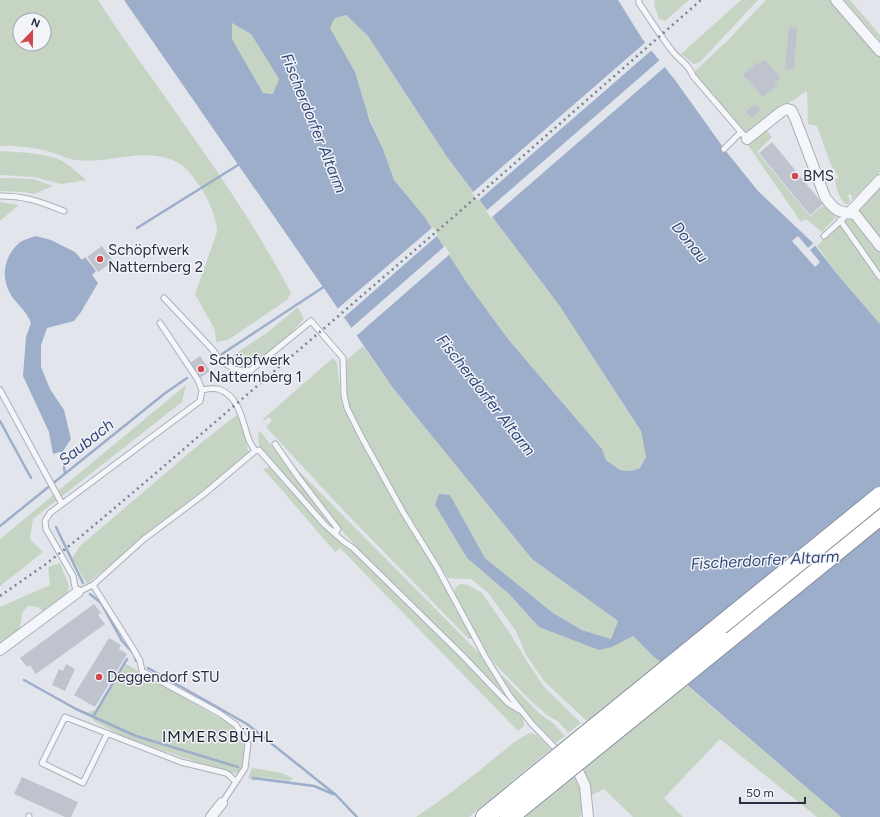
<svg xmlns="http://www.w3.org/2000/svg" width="880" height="817" font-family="Figtree,sans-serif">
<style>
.green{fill:#c6d5c3;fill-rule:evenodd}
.water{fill:#9daecb;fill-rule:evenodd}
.pier{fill:#e2e5eb}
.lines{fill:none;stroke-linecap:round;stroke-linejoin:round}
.stream{stroke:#9daecb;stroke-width:2.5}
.building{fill:#bfc3ce}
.lane-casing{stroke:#abafb9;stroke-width:7}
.street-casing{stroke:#abafb9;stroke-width:12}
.highway-casing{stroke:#8990a2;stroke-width:20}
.lane{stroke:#f5f6f9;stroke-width:5}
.street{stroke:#f5f6f9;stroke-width:10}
.highway{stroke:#fff;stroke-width:18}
.rail{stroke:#7b8295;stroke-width:2.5;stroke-dasharray:2 4;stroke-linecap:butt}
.highway-bridge-casing{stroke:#8990a2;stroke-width:20;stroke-linecap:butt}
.highway-bridge{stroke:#fff;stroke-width:18}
.poi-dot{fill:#d1464a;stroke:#f2f4f8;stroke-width:1.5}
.labels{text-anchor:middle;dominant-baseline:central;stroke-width:3;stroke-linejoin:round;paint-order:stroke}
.poi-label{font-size:15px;fill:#2a3043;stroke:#f2f4f8;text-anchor:start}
.water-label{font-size:16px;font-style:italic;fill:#334978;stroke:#f2f4f8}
.neighbourhood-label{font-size:16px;letter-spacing:1px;fill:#1c2134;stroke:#f2f4f8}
</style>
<rect width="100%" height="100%" fill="#e2e5eb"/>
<path class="green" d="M0,0H98C114,25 131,49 148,73C198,144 251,216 291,293L287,300L228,340L216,342L215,330L195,294L217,232C217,218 207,195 198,184C193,177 188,169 180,164C147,144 110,165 75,160C64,158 53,152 43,150C29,147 13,145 0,146ZM20,20H44V44H20Z
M655,0H689L665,21L659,19L654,5Z
M741,0H758L700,62L694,64L681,54Z
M766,0H832L880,57V172L852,200L851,194L848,195L850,202L846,205C839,197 836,189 835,179L839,178L830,163L817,126L808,124L807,91L760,122L772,137L757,152L810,216L824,205L837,216L822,232L806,219L801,222L741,135L698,86L694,72L727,41Z
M844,0H850L880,35V41Z
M346,15L368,36L447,157L559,305L641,431L646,457L640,468L631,471L620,470L606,460L602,449L508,339L467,283L424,216L394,180L383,149L330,28L334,18Z
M232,23L251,34L279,79L273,94L263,93L232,39Z
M0,151C18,152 49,153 64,162C72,167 79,174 86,180L61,184L34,177L0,175Z
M0,178L33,179L53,186L34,194L23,192L0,191Z
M880,185V324L837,274L817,246Z
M0,202L19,205L0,221Z
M298,307L304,319C291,333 258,370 239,367C234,367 229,363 225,361L268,332Z
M363,346L393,388L532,559L618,621L611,639L582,630L553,613L485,558L450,495L435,505L467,558L509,594L539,627L612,647L633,636L663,665L589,723L545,682L526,655L516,631L488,593L471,579L448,578L393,490L352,416L346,392L347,360Z
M333,358L337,363L342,404L387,489L431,562L473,639H469L344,511L266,427L272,420L268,417L264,421L263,419Z
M186,385L182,402L33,519L30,539L43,552L0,586V539Z
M238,414L244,432L248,450L250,452L87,584L72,558L80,546L201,443Z
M260,431L267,440L333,526H331L297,491L259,447L258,434Z
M291,463L480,654L488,665L511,700L367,558L342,531L290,464Z
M270,467L317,520L344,545L349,547L459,653L507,705L523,717L524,726L518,731L340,548L335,552L281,489L263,469Z
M60,563L69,586L68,593L61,600L43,612L38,607L28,606L22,613C21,633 15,636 0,647V607L50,585L48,567Z
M460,584L468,585L482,593L511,635L526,660L544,687L581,723L568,733L559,722L547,715L530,700L494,663L485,650L454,595L455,588Z
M126,664L231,725L244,742V761L240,772L231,774L126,738L94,721L88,712L99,709Z
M502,675L539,713L553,723L565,736L556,743C533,721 517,703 501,676Z
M686,685L841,817H817L720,739L664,798L683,817H633L604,789L590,796L588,794L584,767Z
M530,733L537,735L551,749L469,817H416C442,800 466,781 490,762C504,751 514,740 530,733Z
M252,768L281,773L293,778L290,781L259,777L254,781L248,778Z
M574,777L581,790L584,813L579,817H525Z"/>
<path class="water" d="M124,0H618L643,40L675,80L725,150L758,191L813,243L837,274L880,324V817H841L652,655L633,636L612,647L599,650L539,627L509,594L467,558L435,505L439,494L450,495L485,558L553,613L582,630L611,639L618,621L532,559L393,388ZM346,15L368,36L447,157L559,305L641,431L646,457L640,468L631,471L620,470L606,460L602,449L508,339L467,283L424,216L394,180L383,149L369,119L355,72L330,28L335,18ZM232,23L251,34L279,79L273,94L263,93L232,39Z
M36,236L51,240L75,252L82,260L85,257L96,271L92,275L98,283L81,312L74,321L47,328L41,345V367L50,389L64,410L71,439L63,451L53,454L49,432L23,376L26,337L31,323C27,312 20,307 13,298C1,281 2,260 17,245C21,240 30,238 36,236Z"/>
<path class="pier" d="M647,41L653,49L478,201L472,193Z
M661,59L666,66L491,218L486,211Z
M433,227L438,235L342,319L336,310Z
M798,236L808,248L815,242L817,244L810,250L820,262L815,267L792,241Z
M445,246L450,254L355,337L350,329Z"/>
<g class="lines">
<path class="stream" d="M137,228L238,165L240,164
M222,354L325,286
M0,421L31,478
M61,448L65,473
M0,526L164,394L187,378
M56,527L83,583
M90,594L101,603L122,641L134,654L136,661
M148,668L247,724L336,795L357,817
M24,680L76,709L136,736L238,767
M93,717L127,659
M253,778L314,786L333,794"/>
</g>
<path class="building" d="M789,27L797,28L794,70L785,69Z
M764,59L781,78L775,83L777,85L763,97L743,75L758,62L759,64Z
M755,104L761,110L752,118L746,112Z
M772,142L823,204L810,215L759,153Z
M102,246L113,261L98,272L87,257Z
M200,356L210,371L200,378L190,363Z
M94,604L101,613L98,615L105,624L36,674L30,665L27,667L20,658Z
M109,638L121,645L119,649L127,654L95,707L74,695Z
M66,664L75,669L65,691L52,685L59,669L63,671Z
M22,777L78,802L71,817H65L14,794Z"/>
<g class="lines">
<defs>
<path id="lane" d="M639,0V3C650,19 661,37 673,52C681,62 688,63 693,76L747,139
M724,149L741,132
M0,196C27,196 40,202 64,211
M840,220L880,277
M824,236L848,214
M164,298L212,349L221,361L234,369L243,371L251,370L311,321L343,358L344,395L347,408L361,436L403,512L437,567L486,658L509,695L532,724L559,752
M160,323L198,380L202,390L200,401L50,513L45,521L46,529L73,576L75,587L78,592L93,585L144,539L204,494L255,451
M0,390L62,504
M202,390C207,389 213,388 218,389C240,396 242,421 249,440C250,443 253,447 255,451L259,450L324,524L343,541L353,548L461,654L508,703L519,710
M275,444L298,477L338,529L337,531H333
M93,585L134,650L140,661L142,671L219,713L236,725L248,744L245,768L222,803
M107,734L83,783L42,763L65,717L181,762L226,773L229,775L236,782
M29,816V817"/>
<path id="street" d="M836,0L880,51
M747,139L781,112L787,109L791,110L795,118L825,197C835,211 838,212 855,214L880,246
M849,213L880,180
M0,650L78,592
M579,773L585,786L588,817
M211,817L222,803"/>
<path id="highway" d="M725,642L880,516
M485,817L540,772
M509,817L551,783"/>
</defs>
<use href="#lane" class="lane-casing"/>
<use href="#street" class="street-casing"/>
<use href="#highway" class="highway-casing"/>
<use href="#lane" class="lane"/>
<use href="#street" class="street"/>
<use href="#highway" class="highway"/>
<path class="rail" d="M0,596L46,564L79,538L156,473L458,213L701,0"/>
<defs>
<path id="highway-bridge" d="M540,772L880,496
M551,783L725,642"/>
</defs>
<use href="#highway-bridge" class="highway-bridge-casing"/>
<use href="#highway-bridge" class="highway-bridge"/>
</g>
<g class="poi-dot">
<circle cx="795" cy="176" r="4"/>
<circle cx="100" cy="259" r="4"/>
<circle cx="201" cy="369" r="4"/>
<circle cx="99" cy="677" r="4"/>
</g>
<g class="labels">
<g class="poi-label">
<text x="803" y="176">BMS</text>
<text x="108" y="250">Schöpfwerk<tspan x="108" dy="17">Natternberg 2</tspan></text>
<text x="209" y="360">Schöpfwerk<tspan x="209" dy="17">Natternberg 1</tspan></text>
<text x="107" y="677">Deggendorf STU</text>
</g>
<g class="water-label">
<text transform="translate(314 123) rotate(68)">Fischerdorfer Altarm</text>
<text transform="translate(690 242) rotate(51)">Donau</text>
<text transform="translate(486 395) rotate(52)">Fischerdorfer Altarm</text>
<text transform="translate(86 442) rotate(-38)">Saubach</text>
<text transform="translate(765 560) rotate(-3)">Fischerdorfer Altarm</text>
</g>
<g class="neighbourhood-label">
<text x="218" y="736">IMMERSBÜHL</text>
</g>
</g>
<g transform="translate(32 32) rotate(22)"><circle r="19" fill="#f2f4f8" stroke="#a2a6b0"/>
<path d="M0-3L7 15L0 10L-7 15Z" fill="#d1464a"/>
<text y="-6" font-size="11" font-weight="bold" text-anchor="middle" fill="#2a3043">N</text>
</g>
<path d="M740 797v6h65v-6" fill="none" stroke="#2a3043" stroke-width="2"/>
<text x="746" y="797" font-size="12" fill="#2a3043" stroke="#f2f4f8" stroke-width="3" paint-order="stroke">50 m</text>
</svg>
